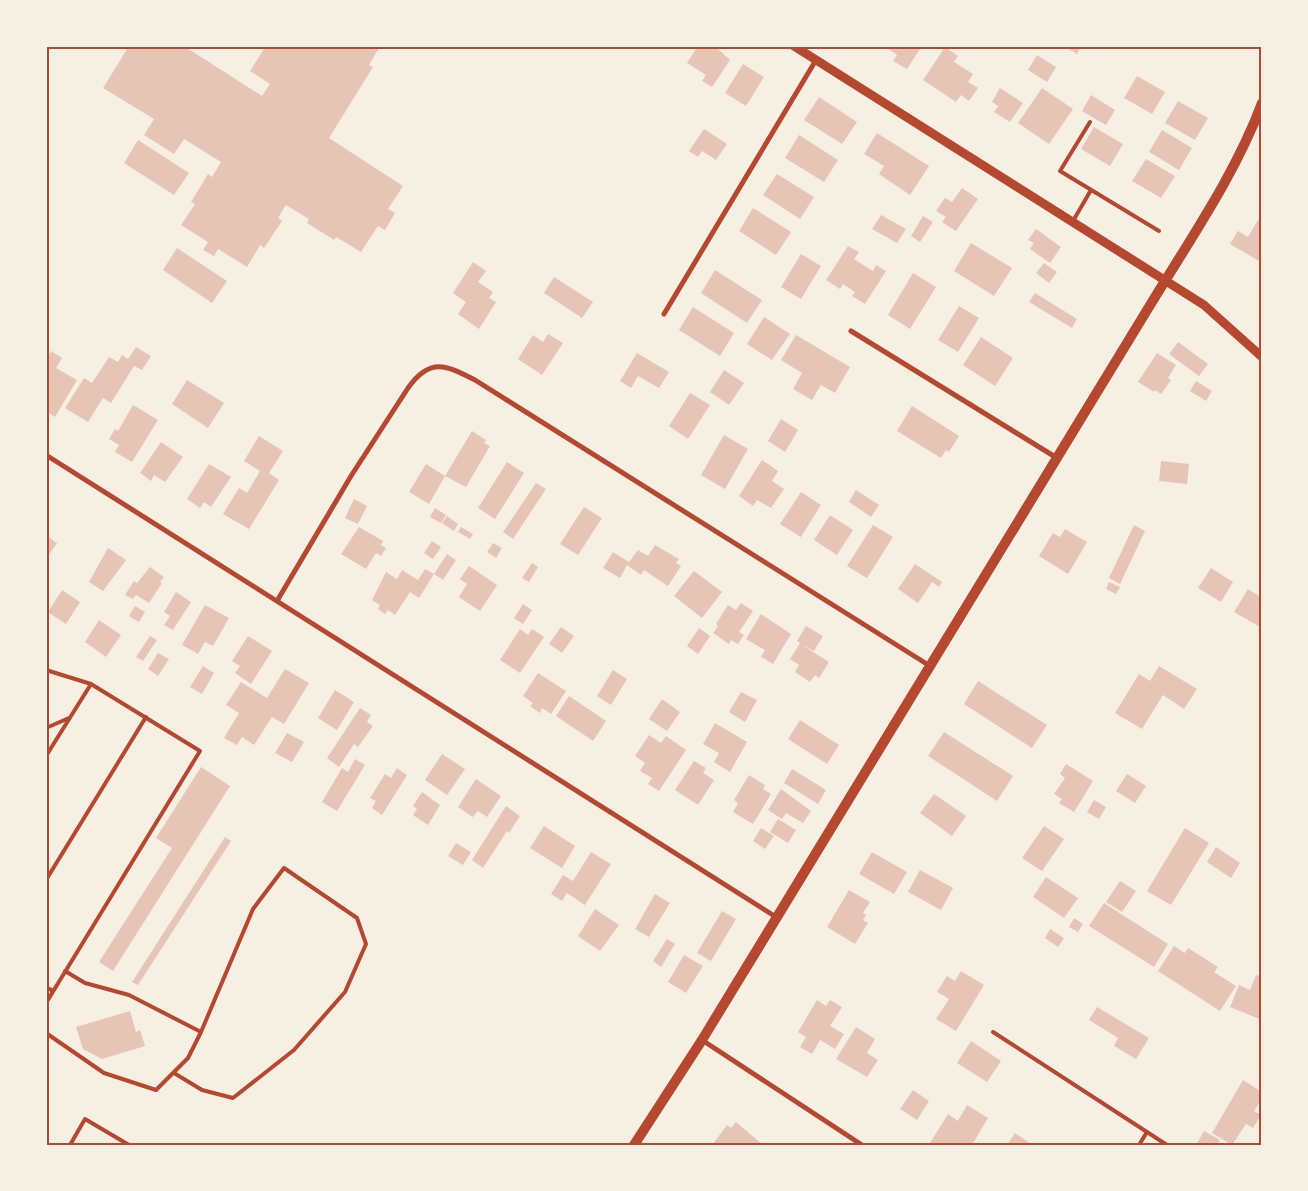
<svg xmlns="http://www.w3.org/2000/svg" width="1308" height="1191" font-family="'Fira Sans Condensed',sans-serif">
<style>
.building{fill:#e6c5b7}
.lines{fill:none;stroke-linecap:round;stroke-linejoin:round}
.service{stroke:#b5482f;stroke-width:4}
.minor{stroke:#b5482f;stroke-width:5}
.tertiary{stroke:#b5482f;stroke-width:9}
.secondary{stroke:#b5482f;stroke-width:10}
.neatline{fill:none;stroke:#b5482f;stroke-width:2}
</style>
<rect width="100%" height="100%" fill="#f6efe4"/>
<path class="building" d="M129,46H184L262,96L270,84L250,71L266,46H380L369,65L373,67L329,138L403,186L388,209L395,213L385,230L378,226L361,252L336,237L334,240L307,223L309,219L286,205L278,218L282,221L264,248L260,245L247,267L218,249L214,256L203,250L208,242L181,225L195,204L191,202L208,174L212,177L221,162L184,139L174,154L144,135L154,119L103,88Z
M698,46H715L730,60L712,87L702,81L706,75L687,63Z
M884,46H922L907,69L893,61L897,55Z
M1064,46H1081L1077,54Z
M945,47L958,56L954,62L973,74L968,82L978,88L969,101L961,95L956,102L923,80Z
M1037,55L1056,67L1047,82L1028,70Z
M743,64L764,77L746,106L725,93Z
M1137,76L1165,92L1152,114L1124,98Z
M1000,88L1023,103L1010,122L994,112L998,106L992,102Z
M1042,88L1073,109L1049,144L1018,123Z
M1091,95L1115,110L1106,125L1082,111Z
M819,97L857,122L842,144L804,120Z
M1178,101L1208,118L1195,140L1165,123Z
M1094,127L1123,144L1110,166L1081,149Z
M704,129L727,144L716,160L702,151L698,157L689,151Z
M1162,130L1192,148L1179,170L1149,152Z
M877,133L929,166L910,195L879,174L884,166L864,154Z
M799,135L838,160L824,182L785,158Z
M138,140L189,173L174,195L124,163Z
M1146,159L1175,176L1161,198L1132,181Z
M777,174L814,197L800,219L763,195Z
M962,188L978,199L956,231L942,222L946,217L936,211L945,198L952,202Z
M753,208L791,232L776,255L739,231Z
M881,215L906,229L897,243L872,229Z
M923,216L933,222L920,242L911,236Z
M1258,220L1262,222V255L1259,261L1230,244L1238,231L1248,237Z
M1036,229L1061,247L1050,263L1030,249L1034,243L1028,240Z
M971,243L1012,268L994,296L954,271Z
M848,246L859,252L854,259L873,271L876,265L886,271L865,304L852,296L855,292L843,284L840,289L826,280Z
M177,248L227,281L212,303L163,270Z
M801,254L821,266L801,299L781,287Z
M473,262L486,271L478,282L493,292L489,298L496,302L479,329L458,314L466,302L453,293Z
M1044,263L1057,272L1049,283L1036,273Z
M715,270L762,300L747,323L701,293Z
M913,273L936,287L910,329L888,315Z
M554,277L593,302L582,318L544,293Z
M1035,293L1077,319L1072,328L1029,302Z
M959,306L979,318L958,352L938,340Z
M693,307L734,333L720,356L679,330Z
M764,317L790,334L772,360L747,344Z
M548,334L563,343L542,375L518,359L533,335L543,342Z
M796,335L850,367L835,393L821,385L812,400L793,389L802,373L781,360Z
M981,337L1013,358L995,386L963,365Z
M1178,342L1208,364L1199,376L1169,354Z
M136,347L151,356L142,370L134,366L111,403L103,398L88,422L65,408L84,378L92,383L109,357L118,362L122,355L128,359Z
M51,351L62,358L56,368L77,380L55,417L46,411V382L49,378L46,376V359Z
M637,353L669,372L659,388L638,376L631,388L620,381Z
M1157,353L1176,365L1168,378L1171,380L1161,394L1155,390L1154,392L1138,382Z
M724,370L744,383L729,405L710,392Z
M187,380L224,403L208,428L172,404Z
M1196,381L1212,391L1206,401L1190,391Z
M690,393L710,405L688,439L669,426Z
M133,405L158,420L132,462L115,452L119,445L109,439L115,429L118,431Z
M912,406L959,436L949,452L946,450L941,458L897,431Z
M781,419L798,430L785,452L768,441Z
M472,431L486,440L484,443L490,446L466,487L445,476Z
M724,435L748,449L725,489L701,475Z
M259,436L283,451L269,473L279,480L249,529L223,514L239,488L247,493L260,471L244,461Z
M161,442L183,457L165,482L154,475L151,481L140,473Z
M762,460L778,471L772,481L784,489L771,508L757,500L753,506L739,496Z
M1161,461L1189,464L1187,484L1159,481Z
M507,462L524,473L495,519L478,508Z
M209,464L231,477L211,507L204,502L200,508L187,499Z
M426,464L445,476L429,504L409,492Z
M536,483L546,489L513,539L503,532Z
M856,490L879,505L871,517L849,502Z
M801,492L821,505L801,537L780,524Z
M354,499L367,506L358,524L345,518Z
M584,507L602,518L578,555L560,544Z
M435,508L446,515L441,523L430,517Z
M830,515L853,530L837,555L814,540Z
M447,516L458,524L454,531L442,523Z
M873,525L893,537L867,578L847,566Z
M1134,525L1145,531L1120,584L1109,578Z
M359,527L383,541L381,545L386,548L381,556L376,553L366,569L341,554Z
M461,527L473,534L470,539L458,532Z
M1065,529L1087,542L1068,574L1039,556L1053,533L1060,537Z
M46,535L57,543L46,559Z
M432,541L441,547L433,559L424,553Z
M493,543L502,548L496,558L487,552Z
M655,545L679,559L676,563L681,566L668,586L644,570L641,575L627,565L620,578L603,568L613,552L629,562L638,550L648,556Z
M108,548L126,560L103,591L89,582Z
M447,554L456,560L443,580L434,574Z
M532,563L538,567L529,582L522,578Z
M915,564L942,582L939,587L932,582L918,603L898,589Z
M469,566L497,585L480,611L459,597L467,584L460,579Z
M150,567L164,577L160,582L162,583L149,603L136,595L133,599L125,595L134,581L137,583Z
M1211,568L1233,582L1221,602L1198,588Z
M425,569L434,574L419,598L410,592L395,615L388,610L385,614L378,609L380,605L372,600L386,572L397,579L402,570L418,580Z
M694,571L722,592L702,618L674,596Z
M1109,582L1120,587L1116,594L1106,589Z
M1248,589L1262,598V633L1258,631L1260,627L1234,612Z
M62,590L80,602L66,624L48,612Z
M176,592L191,602L173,630L164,625L170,616L164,612Z
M741,603L753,611L739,632L744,635L738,644L731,640L729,644L713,633L718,626L716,624L728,605L736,610Z
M523,604L532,610L523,624L514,618Z
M205,605L229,618L213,646L205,642L198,654L182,645Z
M135,606L145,612L139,622L129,616Z
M761,614L791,634L773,664L761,657L765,650L746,639Z
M99,620L121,635L106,657L85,642Z
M806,626L823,636L814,651L802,645L829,662L819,678L815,675L810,682L795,672L799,665L790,659L800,643L797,641Z
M561,627L574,636L562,653L549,644Z
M699,628L710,636L698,654L687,646Z
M520,629L528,635L532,629L544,637L520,673L500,660Z
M150,636L157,640L143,661L136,657Z
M248,636L272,651L251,684L235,673L240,666L232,661Z
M158,653L169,659L158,676L148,669Z
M203,666L214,673L202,694L190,687Z
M1159,666L1197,689L1184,709L1163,695L1142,729L1115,713L1139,674L1150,681Z
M285,669L309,683L284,724L272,717L254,745L242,737L237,745L224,738L239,713L226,705L241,682L267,698Z
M613,670L627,679L611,705L597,696Z
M538,673L566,691L551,714L542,708L540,713L530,706L533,703L523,696Z
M978,681L1047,725L1032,748L964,704Z
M335,690L354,702L337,730L318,718Z
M741,692L757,700L745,722L729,712Z
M569,696L606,721L593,741L556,716Z
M662,699L680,712L667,731L649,719Z
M360,708L371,715L367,722L373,726L358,747L354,744L339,767L327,758Z
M800,720L839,745L827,764L788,739Z
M715,723L747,742L730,772L714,762L719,753L703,744Z
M944,732L1013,776L997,801L928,756Z
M287,733L304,742L292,762L275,753Z
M649,735L661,743L666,736L686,750L659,791L648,784L652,778L640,771L645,763L635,756Z
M442,754L465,769L447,795L425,780Z
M355,759L365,765L337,811L322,802L342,768L348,772Z
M694,761L706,768L703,773L714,780L698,805L675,790Z
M1066,764L1093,781L1074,812L1059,803L1062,799L1054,794L1065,778L1060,774Z
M201,767L230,786L113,971L99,962L172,848L156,838Z
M397,768L407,775L382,815L372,808L376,801L370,798L385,774L391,778Z
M792,769L826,790L818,804L784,783Z
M1127,774L1146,786L1135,803L1116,791Z
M749,775L765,785L763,789L771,794L753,824L733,812L738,803L734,800Z
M476,779L501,796L487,817L478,811L473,817L458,807Z
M781,789L811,811L803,823L786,813L782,819L768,810Z
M422,792L440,805L428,825L413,815L417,809L413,806Z
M934,794L966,816L952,836L920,813Z
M1094,800L1106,807L1099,819L1087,812Z
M506,806L520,816L509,833L507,831L483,868L472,860Z
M778,819L796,830L788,843L770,832Z
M544,826L575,846L562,868L530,848Z
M1044,826L1064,839L1042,871L1022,858Z
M761,828L774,836L765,849L753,841Z
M1185,828L1209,843L1171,905L1147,891Z
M225,837L231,841L138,985L132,982Z
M456,843L471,852L463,865L448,856Z
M1216,847L1240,863L1231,878L1207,862Z
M591,852L611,864L585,905L567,893L562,901L551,894L563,875L573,881Z
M872,852L907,872L894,894L859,874Z
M920,870L953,888L941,910L908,892Z
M1046,877L1078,898L1064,918L1033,897Z
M1120,881L1136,891L1122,912L1106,902Z
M849,890L870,902L863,913L866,915L863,920L868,923L855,944L827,927Z
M655,894L670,903L649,937L635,929Z
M1104,903L1168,944L1154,967L1089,926Z
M595,909L619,925L600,951L578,936Z
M722,911L736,919L711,961L697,953Z
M1074,918L1083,924L1078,932L1069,927Z
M1050,929L1064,938L1058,947L1045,938Z
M667,939L675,944L661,967L653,961Z
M1174,946L1185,953L1188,948L1218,967L1214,972L1236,986L1220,1011L1158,971Z
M684,955L703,966L686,993L668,982Z
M961,971L984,985L956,1031L936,1019L949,999L937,992L947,976L955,981Z
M1256,975L1262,977V1020L1230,1007L1239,985L1250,990Z
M817,1000L826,1006L830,1000L842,1007L830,1026L844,1034L835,1049L820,1040L812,1054L800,1047L806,1037L798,1032Z
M1097,1007L1149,1038L1136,1059L1114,1046L1118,1038L1089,1020Z
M130,1011L136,1032L140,1030L145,1046L102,1059L83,1049L76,1027Z
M856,1027L875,1039L867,1053L878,1060L867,1077L836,1059Z
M971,1041L1001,1061L987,1082L957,1063Z
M1243,1080L1262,1092V1098L1254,1111L1261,1115L1253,1128L1246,1124L1232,1145L1212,1133Z
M913,1090L929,1101L917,1120L900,1109Z
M967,1105L988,1118L972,1145L930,1143L948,1114L958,1121Z
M736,1122L763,1145H712L727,1125L731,1128Z
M1204,1131L1220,1140L1217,1145H1196Z
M1015,1133L1033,1145H1007Z"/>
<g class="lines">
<path class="service" d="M1090,122L1060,171L1159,231
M1073,221L1091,190
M46,670L91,684
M46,728L69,718
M46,756L91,684L200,751L46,1003
M46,880L146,717
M46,987L53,991
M993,1032L1167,1145
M46,1033L104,1073L156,1090L188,1058L201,1032L129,995L85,983L65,971
M174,1073L202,1090L233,1098L294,1050L345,992L366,944L357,918L284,868L253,909L201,1032
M70,1145L85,1119L129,1145
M1139,1145L1147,1132"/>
<path class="minor" d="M664,314L816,60
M851,331L1057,458
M46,455L776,917
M277,601L351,476L408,388C430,357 446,365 475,380L930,666
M702,1040L862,1145"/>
<path class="tertiary" d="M794,46L1204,305L1262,357"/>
<path class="secondary" d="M634,1145L702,1040L1152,302C1191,238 1236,173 1262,103"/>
</g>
<rect width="1308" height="1191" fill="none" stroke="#f6efe4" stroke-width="95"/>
<rect x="48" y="48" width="1212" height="1096" class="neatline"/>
</svg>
